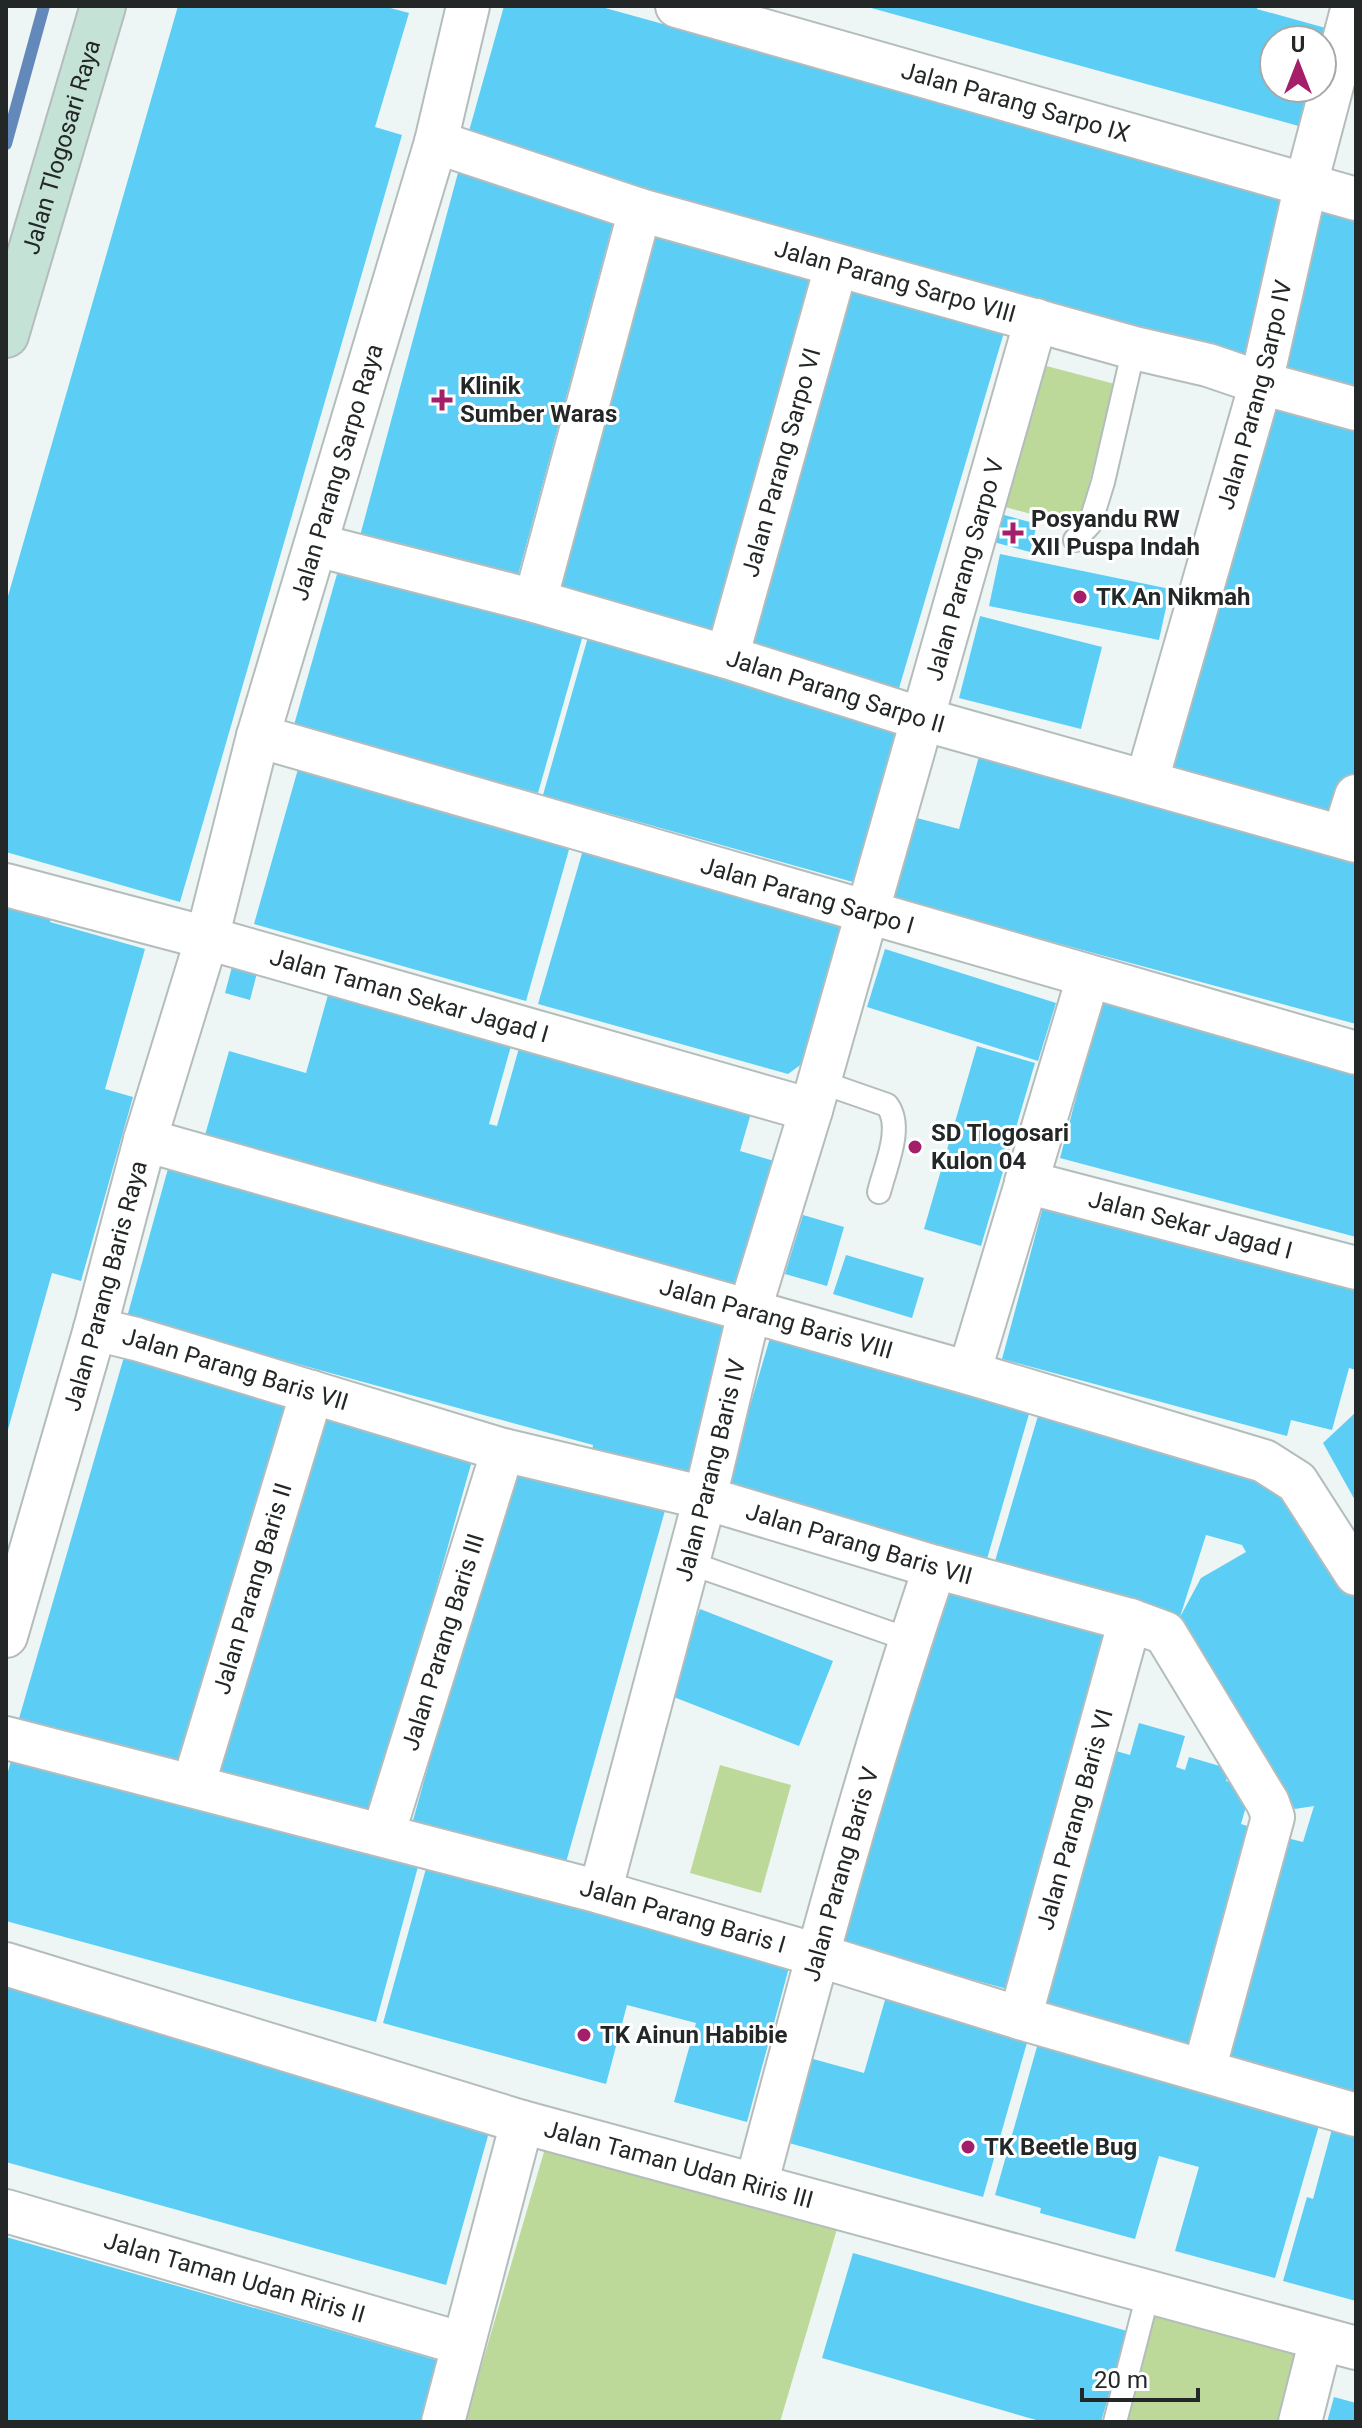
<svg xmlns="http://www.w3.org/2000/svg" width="1362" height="2428" font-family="Roboto,sans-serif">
  <rect width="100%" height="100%" fill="#eef6f5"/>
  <g fill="#bcd99a">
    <path d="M1035 363 1115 384 1078 526 997 505Z"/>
    <path d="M720 1765 791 1785 761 1893 690 1873Z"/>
    <path d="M546 2145 837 2229 780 2422H465Z"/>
    <path d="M1154 2313 1304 2356 1285 2422H1122Z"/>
  </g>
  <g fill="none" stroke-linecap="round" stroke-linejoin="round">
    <path stroke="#6388ba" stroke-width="12" d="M6 144 44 6"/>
  </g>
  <g fill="#5ccdf4" fill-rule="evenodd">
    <path d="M178 6H383L409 13 375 127 402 135 180 902 6 852V603Z"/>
    <path d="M504 6H598L1296 199 1249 366 464 149Z"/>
    <path d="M864 6H1257V9L1340 32 1313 130ZM1274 40H1322V88H1274Z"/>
    <path d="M459 169 616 212 517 579 357 547Z"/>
    <path d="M1324 208 1356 217V399L1276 377Z"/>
    <path d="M658 223 822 269 717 644 553 598Z"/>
    <path d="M851 284 1005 329 897 695 744 651Z"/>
    <path d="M1277 398 1356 420V766L1342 817 1173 771Z"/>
    <path d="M997 513 1037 524 1030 552 990 541Z"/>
    <path d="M1000 554 1170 589 1159 640 989 606Z"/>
    <path d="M339 567 583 635 538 793 294 725Z"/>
    <path d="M980 616 1102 647 1081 729 959 698Z"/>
    <path d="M588 637 904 726 860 884 543 795Z"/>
    <path d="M981 749 1356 851V1024L890 898 913 817 959 829Z"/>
    <path d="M300 762 572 839 526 1001 254 924Z"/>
    <path d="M585 843 846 917 803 1063 788 1074 538 1004Z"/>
    <path d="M6 900 52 913 50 922 145 949 105 1089 133 1097 81 1281 52 1273 7 1433Z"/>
    <path d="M885 949 1056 1003 1038 1061 867 1007Z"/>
    <path d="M233 963 258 969 250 1000 225 993Z"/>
    <path d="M1104 993 1356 1060V1237L1060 1158Z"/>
    <path d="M328 995 511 1046 489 1124 497 1126 519 1048 751 1113 740 1151 781 1163 745 1287 205 1135 229 1051 306 1073Z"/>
    <path d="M977 1046 1035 1063 981 1246 924 1229Z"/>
    <path d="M169 1165 736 1316 690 1479 592 1451 593 1445 127 1317Z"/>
    <path d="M1046 1196 1356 1280V1370L1349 1368 1332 1430 1291 1420 1287 1436 1002 1359Z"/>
    <path d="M803 1215 844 1227 827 1286 785 1274Z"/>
    <path d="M846 1255 924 1278 912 1318 833 1294Z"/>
    <path d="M772 1331 1031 1407 987 1559 727 1484Z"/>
    <path d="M126 1350 295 1399 187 1767 18 1722Z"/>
    <path d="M322 1408 475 1450 372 1816 219 1774Z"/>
    <path d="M1040 1409 1289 1481 1356 1592V2097L1223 2058 1287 1838 1303 1842 1314 1806 1295 1809 1180 1617 995 1561ZM1206 1535 1242 1545 1246 1552 1201 1578 1180 1617Z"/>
    <path d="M1356 1412V1502L1323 1443Z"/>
    <path d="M513 1464 666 1507 563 1873 410 1831Z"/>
    <path d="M945 1577 1108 1622 1007 1989 843 1944Z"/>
    <path d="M700 1609 833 1661 799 1746 666 1694Z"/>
    <path d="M1139 1723 1185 1736 1176 1767 1185 1770 1189 1757 1230 1769 1226 1781 1251 1789 1241 1824 1254 1828 1193 2045 1038 2002 1109 1749 1130 1755Z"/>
    <path d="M13 1753 419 1863 376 2022 6 1921V1779Z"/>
    <path d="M427 1865 790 1964 747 2122 674 2102 696 2023 627 2005 606 2084 383 2023Z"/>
    <path d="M6 1982 493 2118 446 2285 6 2162Z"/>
    <path d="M887 1993 1030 2032 983 2197 771 2138 795 2054 864 2073Z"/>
    <path d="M1040 2036 1322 2115 1275 2278 1175 2251 1199 2167 1159 2156 1135 2239 1040 2213 1041 2208 995 2195Z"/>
    <path d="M1335 2118 1356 2124V2301L1283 2281 1307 2197 1313 2199Z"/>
    <path d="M6 2237 440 2361 422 2422H6Z"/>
    <path d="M853 2253 1127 2331 1101 2422H1043L822 2358Z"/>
    <path d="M1334 2397 1356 2403V2422H1327Z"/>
  </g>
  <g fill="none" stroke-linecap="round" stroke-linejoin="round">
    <g stroke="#b4bcbc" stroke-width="26">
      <g id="lane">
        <path d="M1075 540 1090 524 1103 482 1134 348"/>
        <path d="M818 1081 887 1105C904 1127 885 1167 879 1192"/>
        <path d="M687 1562 910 1640"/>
        <path d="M1115 2422 1149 2290"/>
      </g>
    </g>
    <g stroke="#b4bcbc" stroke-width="46">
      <g id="street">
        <path id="s1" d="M677 6 1356 199"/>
        <path id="s2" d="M436 142 640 210 1134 348 1208 365 1261 383 1356 409"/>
        <path id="s3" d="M316 545 535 601 727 657 922 719 1356 841"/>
        <path d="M535 601 640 210"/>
        <path id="s4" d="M727 657 836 267"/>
        <path id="s5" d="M258 736C624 841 989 950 1356 1053"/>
        <path id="s6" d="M1147 780 1261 383 1306 184 1353 6"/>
        <path d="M1343 837 1356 796"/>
        <path id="s7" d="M6 885 207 938 811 1110"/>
        <path id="s8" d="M145 1140 969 1373 1264 1461 1297 1482 1356 1574"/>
        <path id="s9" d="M1026 1182 1356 1268"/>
        <path id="s10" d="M95 1329 136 1339 503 1450 705 1498 935 1567 1130 1620 1165 1633 1268 1803 1273 1817 1204 2070"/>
        <path d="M969 1373 1088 978"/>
        <path id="s11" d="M6 1636 95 1329 145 1140 207 938 258 736 436 142 468 6"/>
        <path id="s12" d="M6 1738 600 1892 817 1955 1020 2018 1356 2115"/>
        <path id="s13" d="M193 1786 312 1392"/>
        <path id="s14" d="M383 1835 503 1450"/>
        <path id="s15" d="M600 1892 705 1498 749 1312 811 1110 1036 320"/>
        <path id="s16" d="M6 1964 522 2122 1356 2348"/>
        <path id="s17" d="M1020 2018 1130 1620"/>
        <path id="s18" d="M756 2185C811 1978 866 1770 935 1567"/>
        <path id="s19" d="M6 2211 463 2344"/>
        <path d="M443 2422 522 2122"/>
        <path d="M1300 2422 1321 2339"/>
      </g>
    </g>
    <g stroke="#b4bcbc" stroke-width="48">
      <g id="secondary">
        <path id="s20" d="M6 335 103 6"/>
      </g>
    </g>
    <use href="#lane" stroke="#fff" stroke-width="22"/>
    <use href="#street" stroke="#fff" stroke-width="42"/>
    <use href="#secondary" stroke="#c4e2d5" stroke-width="44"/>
  </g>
  <g fill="#a41e69" stroke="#fff" stroke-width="3">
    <path d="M438 388h8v8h8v8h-8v8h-8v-8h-8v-8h8z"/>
    <path d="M1009 521h8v8h8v8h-8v8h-8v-8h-8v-8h8z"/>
    <circle cx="1080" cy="597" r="8"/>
    <circle cx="915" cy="1147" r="8"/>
    <circle cx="584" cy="2035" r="8"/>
    <circle cx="968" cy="2147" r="8"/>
  </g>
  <g text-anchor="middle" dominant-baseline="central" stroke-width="6" stroke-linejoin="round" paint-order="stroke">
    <g font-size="24" fill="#242727" stroke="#fff">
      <text stroke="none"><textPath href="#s1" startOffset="352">Jalan Parang Sarpo IX</textPath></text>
      <text stroke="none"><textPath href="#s20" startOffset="196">Jalan Tlogosari Raya</textPath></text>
      <text stroke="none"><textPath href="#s2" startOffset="480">Jalan Parang Sarpo VIII</textPath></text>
      <text stroke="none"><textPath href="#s6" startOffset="400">Jalan Parang Sarpo IV</textPath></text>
      <text stroke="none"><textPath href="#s4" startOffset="202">Jalan Parang Sarpo VI</textPath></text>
      <text stroke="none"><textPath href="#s11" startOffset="1210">Jalan Parang Sarpo Raya</textPath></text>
      <text stroke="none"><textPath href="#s15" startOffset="1372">Jalan Parang Sarpo V</textPath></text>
      <text stroke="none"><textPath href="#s3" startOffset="540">Jalan Parang Sarpo II</textPath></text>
      <text stroke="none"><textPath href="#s5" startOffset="572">Jalan Parang Sarpo I</textPath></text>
      <text stroke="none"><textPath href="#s7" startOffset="418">Jalan Taman Sekar Jagad I</textPath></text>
      <text stroke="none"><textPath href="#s9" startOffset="170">Jalan Sekar Jagad I</textPath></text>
      <text stroke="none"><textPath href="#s11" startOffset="364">Jalan Parang Baris Raya</textPath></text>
      <text stroke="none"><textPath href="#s8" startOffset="656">Jalan Parang Baris VIII</textPath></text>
      <text stroke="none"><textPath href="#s10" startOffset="146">Jalan Parang Baris VII</textPath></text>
      <text stroke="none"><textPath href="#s15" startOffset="436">Jalan Parang Baris IV</textPath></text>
      <text stroke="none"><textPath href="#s10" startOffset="794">Jalan Parang Baris VII</textPath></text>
      <text stroke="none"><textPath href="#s13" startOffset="206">Jalan Parang Baris II</textPath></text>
      <text stroke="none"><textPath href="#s14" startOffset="202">Jalan Parang Baris III</textPath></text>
      <text stroke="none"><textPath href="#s17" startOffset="206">Jalan Parang Baris VI</textPath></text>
      <text stroke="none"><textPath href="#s18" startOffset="322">Jalan Parang Baris V</textPath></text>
      <text stroke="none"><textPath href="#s12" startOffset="700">Jalan Parang Baris I</textPath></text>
      <text stroke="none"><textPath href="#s16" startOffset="702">Jalan Taman Udan Riris III</textPath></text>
      <text stroke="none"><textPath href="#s19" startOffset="238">Jalan Taman Udan Riris II</textPath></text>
    </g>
    <g font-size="24" font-weight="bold" fill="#242727" stroke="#fff" text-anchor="start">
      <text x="460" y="386">Klinik<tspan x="460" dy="28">Sumber Waras</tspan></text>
      <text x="1031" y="519">Posyandu RW<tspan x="1031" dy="28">XII Puspa Indah</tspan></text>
      <text x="1096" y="597">TK An Nikmah</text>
      <text x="931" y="1133">SD Tlogosari<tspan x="931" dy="28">Kulon 04</tspan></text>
      <text x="600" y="2035">TK Ainun Habibie</text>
      <text x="984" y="2147">TK Beetle Bug</text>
    </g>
  </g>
  <rect width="1362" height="2428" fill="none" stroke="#242727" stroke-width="16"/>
  <g transform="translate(1298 64)"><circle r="38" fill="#ffffff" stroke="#a7a9a9" stroke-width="2"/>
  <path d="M0-6L14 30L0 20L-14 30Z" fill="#a41e69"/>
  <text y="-12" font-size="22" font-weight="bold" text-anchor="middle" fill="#242727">U</text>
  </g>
  <path d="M1082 2388v12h116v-12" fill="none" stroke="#242727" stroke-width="4"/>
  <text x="1094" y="2388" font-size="24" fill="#242727" stroke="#ffffff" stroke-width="6" paint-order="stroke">20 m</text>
</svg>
